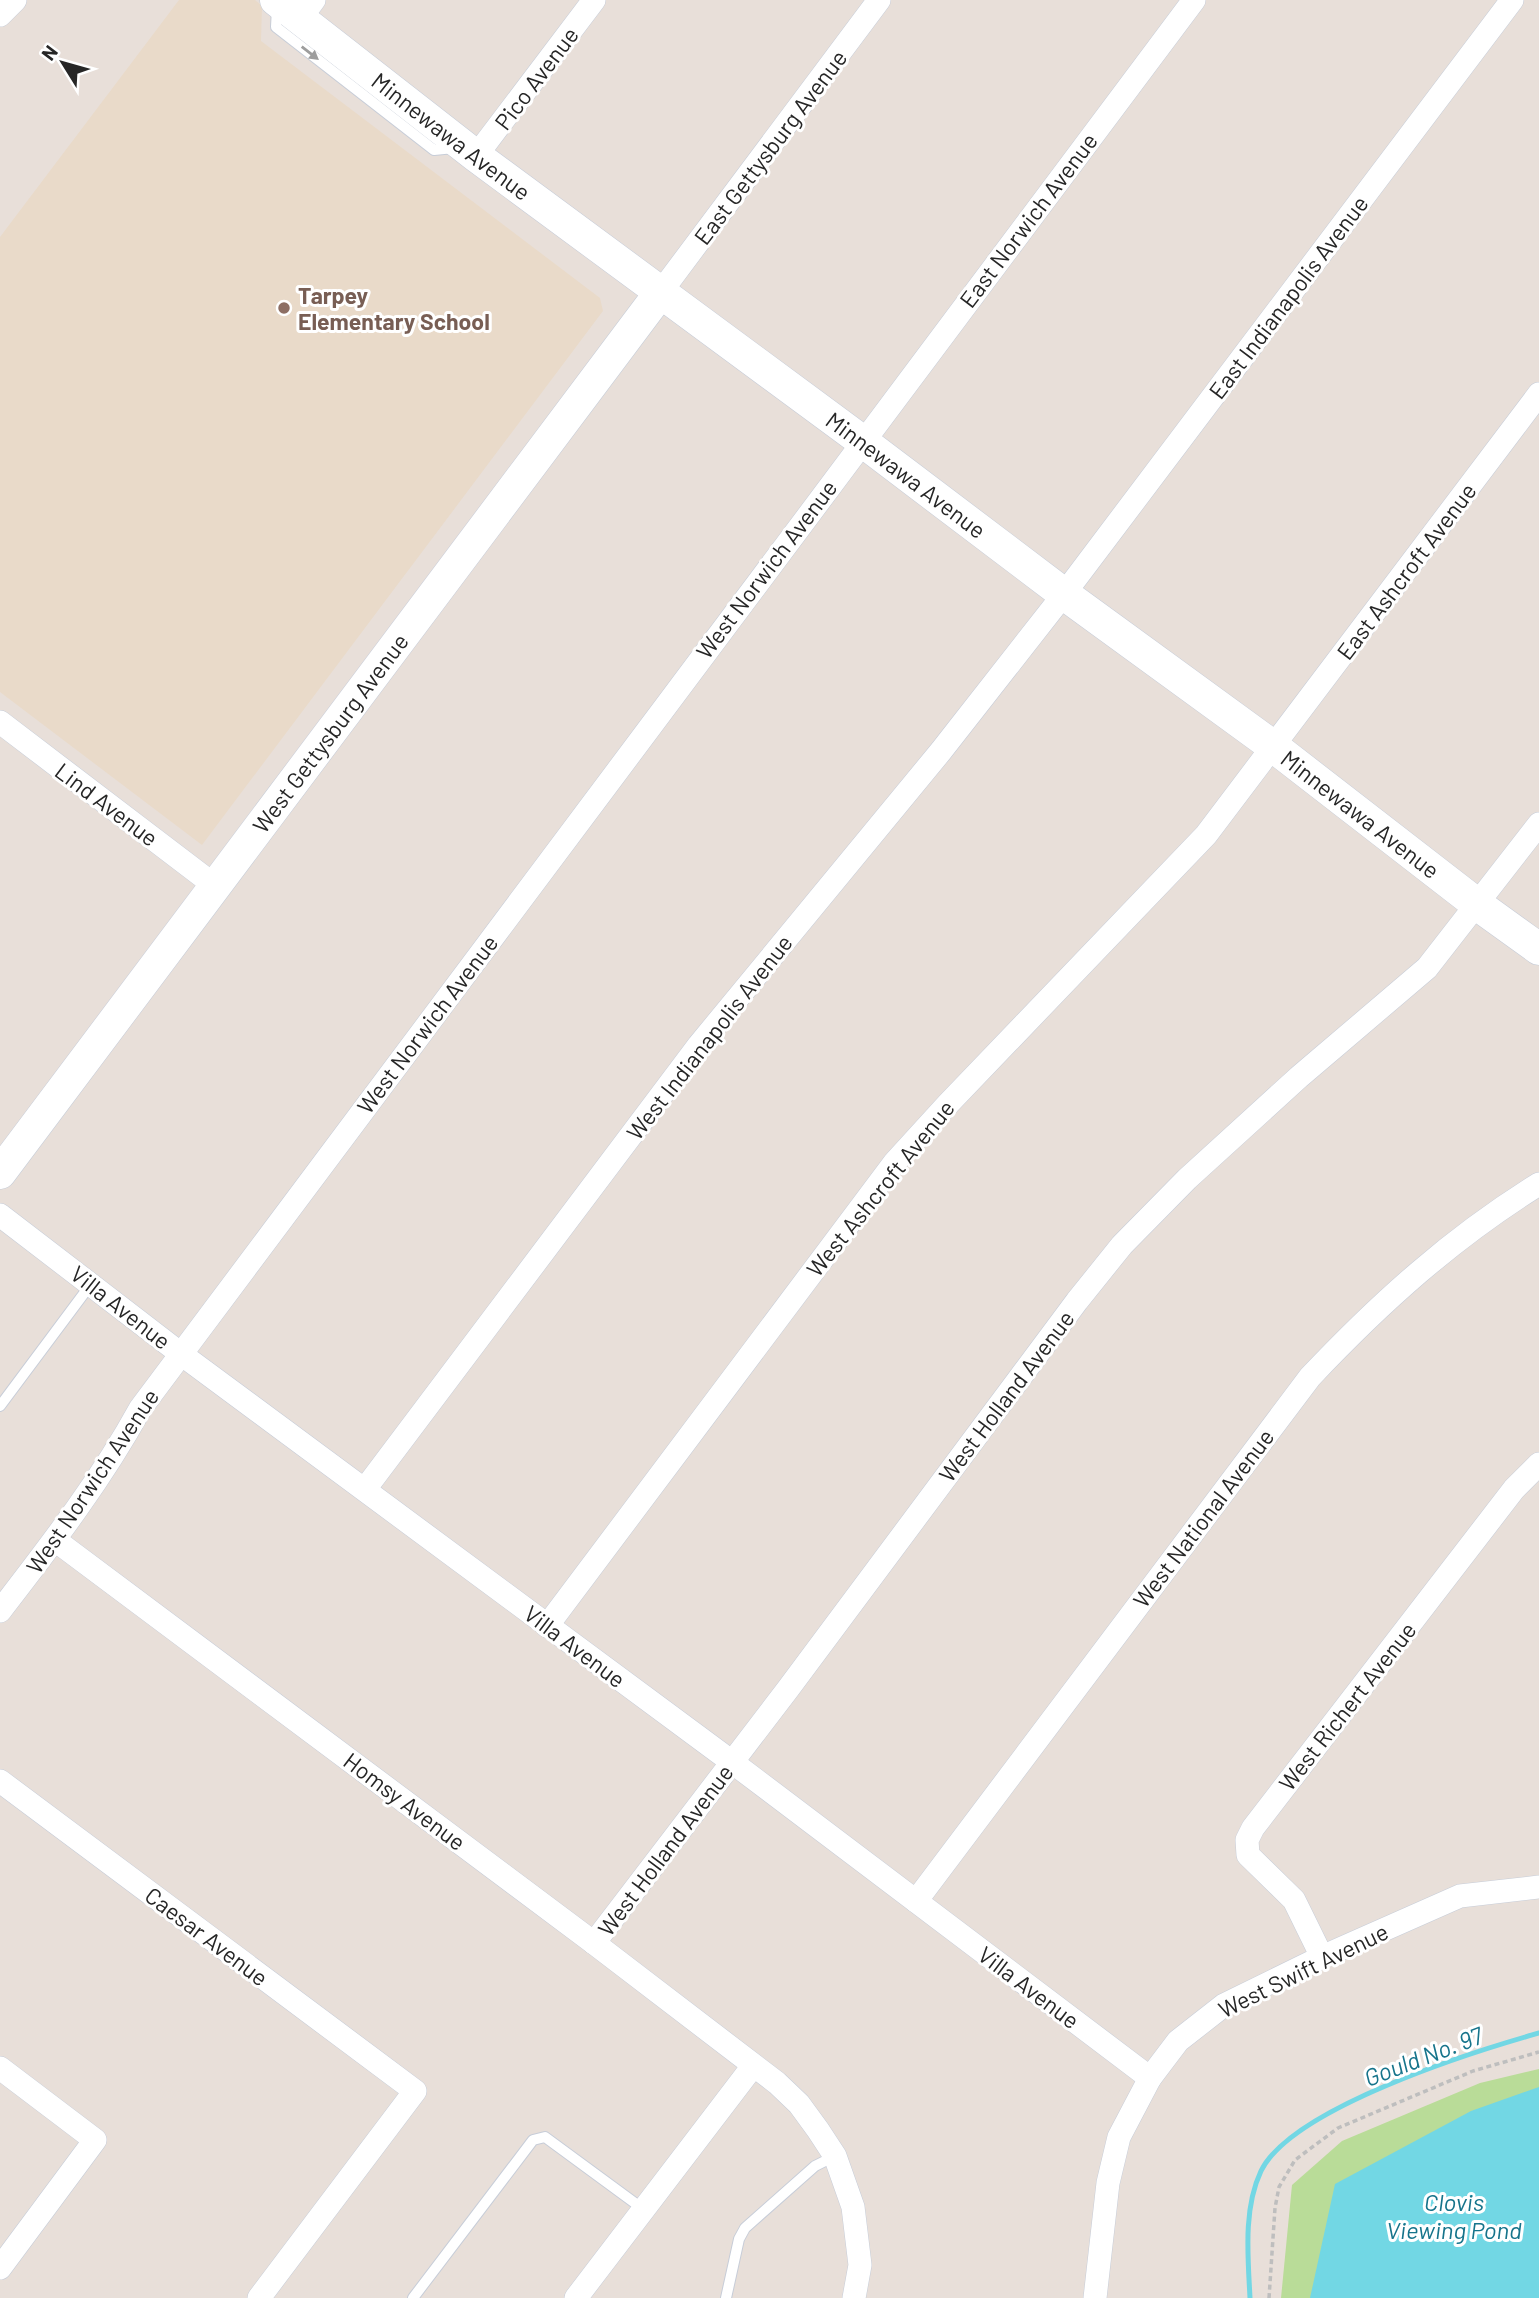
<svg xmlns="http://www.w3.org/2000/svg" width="1539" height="2298" font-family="Barlow,sans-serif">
  <rect width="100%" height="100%" fill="#e8dfd9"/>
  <path fill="#e9dac9" d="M179 0H255L262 6 261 41 600 298 603 311 202 845 0 692V237Z"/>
  <path fill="#b9dc98" d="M1539 2069V2298H1281L1292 2185 1342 2141 1480 2083Z"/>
  <path fill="#72d7e4" d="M1539 2087V2298H1310L1335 2184 1471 2111Z"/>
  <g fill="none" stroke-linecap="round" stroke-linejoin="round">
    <path stroke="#72d7e4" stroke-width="5" d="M1250 2298C1248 2257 1243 2209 1261 2171 1292 2108 1472 2052 1539 2033"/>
    <g stroke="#c7cdd8" stroke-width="12">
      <g id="lane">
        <path d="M277 8 276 27 434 150 454 148"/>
        <path d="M0 1406 91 1284"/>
        <path d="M413 2298 533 2140 545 2137 643 2209"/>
        <path d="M726 2298 739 2239 745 2228 815 2166 835 2156"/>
      </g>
    </g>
    <g stroke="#c7cdd8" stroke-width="24">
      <g id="street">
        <path d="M0 15 15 0"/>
        <path d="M300 19 314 0"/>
        <path d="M476 156 594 0"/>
        <path d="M660 293 879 0"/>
        <path d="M0 722 214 885"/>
        <path d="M0 1215 181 1354 732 1762 1150 2078"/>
        <path d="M365 1489 699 1045 941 751 1064 594 1512 0"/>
        <path d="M55 1540 594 1943 777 2083 799 2104 818 2130 835 2156 853 2207 860 2265 854 2298"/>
        <path d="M0 1611C50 1546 100 1482 140 1409L1194 0"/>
        <path d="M547 1626 895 1162 947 1105 1206 835 1539 394"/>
        <path d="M0 1781 415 2091 259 2298"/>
        <path d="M916 1901 1310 1377C1381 1302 1452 1238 1539 1184"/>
        <path d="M594 1943 788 1689 1077 1301 1122 1245 1187 1179 1299 1077 1427 968 1539 824"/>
        <path d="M1322 1957 1294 1900 1248 1855 1247 1840 1253 1828 1514 1489 1539 1464"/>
        <path d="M0 2068 95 2140 0 2268"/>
        <path d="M576 2298 753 2066"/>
        <path d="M1095 2298 1108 2183 1119 2137 1150 2078 1178 2041 1224 2005 1322 1957 1460 1896 1539 1887"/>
      </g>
    </g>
    <g stroke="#c7cdd8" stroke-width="33">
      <g id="secondary">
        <path id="s1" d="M276 0 476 156 862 441 1064 594 1274 747 1478 905 1539 949"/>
        <path id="s2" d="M0 1173 660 293"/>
      </g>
    </g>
    <path stroke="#bebebe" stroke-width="3.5" stroke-dasharray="5 3.5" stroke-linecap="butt" d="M1269 2298 1275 2208 1279 2187 1295 2160 1338 2128 1473 2071 1539 2052"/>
    <use href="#lane" stroke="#fff" stroke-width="10"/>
    <use href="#street" stroke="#fff" stroke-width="23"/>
    <use href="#secondary" stroke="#fff" stroke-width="32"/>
  </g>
  <defs><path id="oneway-solid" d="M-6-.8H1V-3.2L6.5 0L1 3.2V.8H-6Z" transform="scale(1.75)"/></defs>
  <use fill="#9d9d9d" href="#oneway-solid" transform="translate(310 53) rotate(38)"/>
  <circle fill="#8d6e63" stroke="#fff" stroke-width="2.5" cx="284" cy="308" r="7"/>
  <g text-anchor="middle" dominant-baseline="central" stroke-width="6" stroke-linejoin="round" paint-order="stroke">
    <g font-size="23" fill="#262626" stroke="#fff">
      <text transform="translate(536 78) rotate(-53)">Pico Avenue</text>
      <text stroke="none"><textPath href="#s1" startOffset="222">Minnewawa Avenue</textPath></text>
      <text transform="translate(770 147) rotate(-53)">East Gettysburg Avenue</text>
      <text transform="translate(1028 220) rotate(-53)">East Norwich Avenue</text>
      <text transform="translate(1288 297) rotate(-53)">East Indianapolis Avenue</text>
      <text stroke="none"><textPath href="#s1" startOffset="789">Minnewawa Avenue</textPath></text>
      <text transform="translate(766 569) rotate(-53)">West Norwich Avenue</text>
      <text transform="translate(1406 571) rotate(-53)">East Ashcroft Avenue</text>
      <text stroke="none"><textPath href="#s2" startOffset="550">West Gettysburg Avenue</textPath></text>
      <text transform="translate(107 804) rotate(37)">Lind Avenue</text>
      <text stroke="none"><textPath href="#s1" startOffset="1356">Minnewawa Avenue</textPath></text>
      <text transform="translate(427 1024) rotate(-53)">West Norwich Avenue</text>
      <text transform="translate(709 1037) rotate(-52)">West Indianapolis Avenue</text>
      <text transform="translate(880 1188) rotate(-51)">West Ashcroft Avenue</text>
      <text transform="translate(121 1307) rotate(38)">Villa Avenue</text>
      <text transform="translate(1006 1396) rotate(-53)">West Holland Avenue</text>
      <text transform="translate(92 1481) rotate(-56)">West Norwich Avenue</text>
      <text transform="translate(1203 1518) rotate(-53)">West National Avenue</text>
      <text transform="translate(575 1646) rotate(37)">Villa Avenue</text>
      <text transform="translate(1347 1706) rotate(-52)">West Richert Avenue</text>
      <text transform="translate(405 1801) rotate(37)">Homsy Avenue</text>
      <text transform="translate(665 1850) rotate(-53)">West Holland Avenue</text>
      <text transform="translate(207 1936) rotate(37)">Caesar Avenue</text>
      <text transform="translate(1303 1970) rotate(-26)">West Swift Avenue</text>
      <text transform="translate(1029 1987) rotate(37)">Villa Avenue</text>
    </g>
    <g font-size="23" font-weight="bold" fill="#785e54" stroke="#fff" text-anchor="start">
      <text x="298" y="295">Tarpey<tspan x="298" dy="26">Elementary School</tspan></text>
    </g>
    <g font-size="24" font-style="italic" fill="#16748b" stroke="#fff">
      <text transform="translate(1423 2056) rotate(-21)">Gould No. 97</text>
      <text x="1454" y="2201">Clovis<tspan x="1454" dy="28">Viewing Pond</tspan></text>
    </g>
  </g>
  <g transform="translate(63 63) rotate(307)" stroke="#ffffff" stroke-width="5" paint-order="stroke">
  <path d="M0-5L12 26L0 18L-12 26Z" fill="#262626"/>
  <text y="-10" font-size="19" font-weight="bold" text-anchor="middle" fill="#262626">N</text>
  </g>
</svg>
